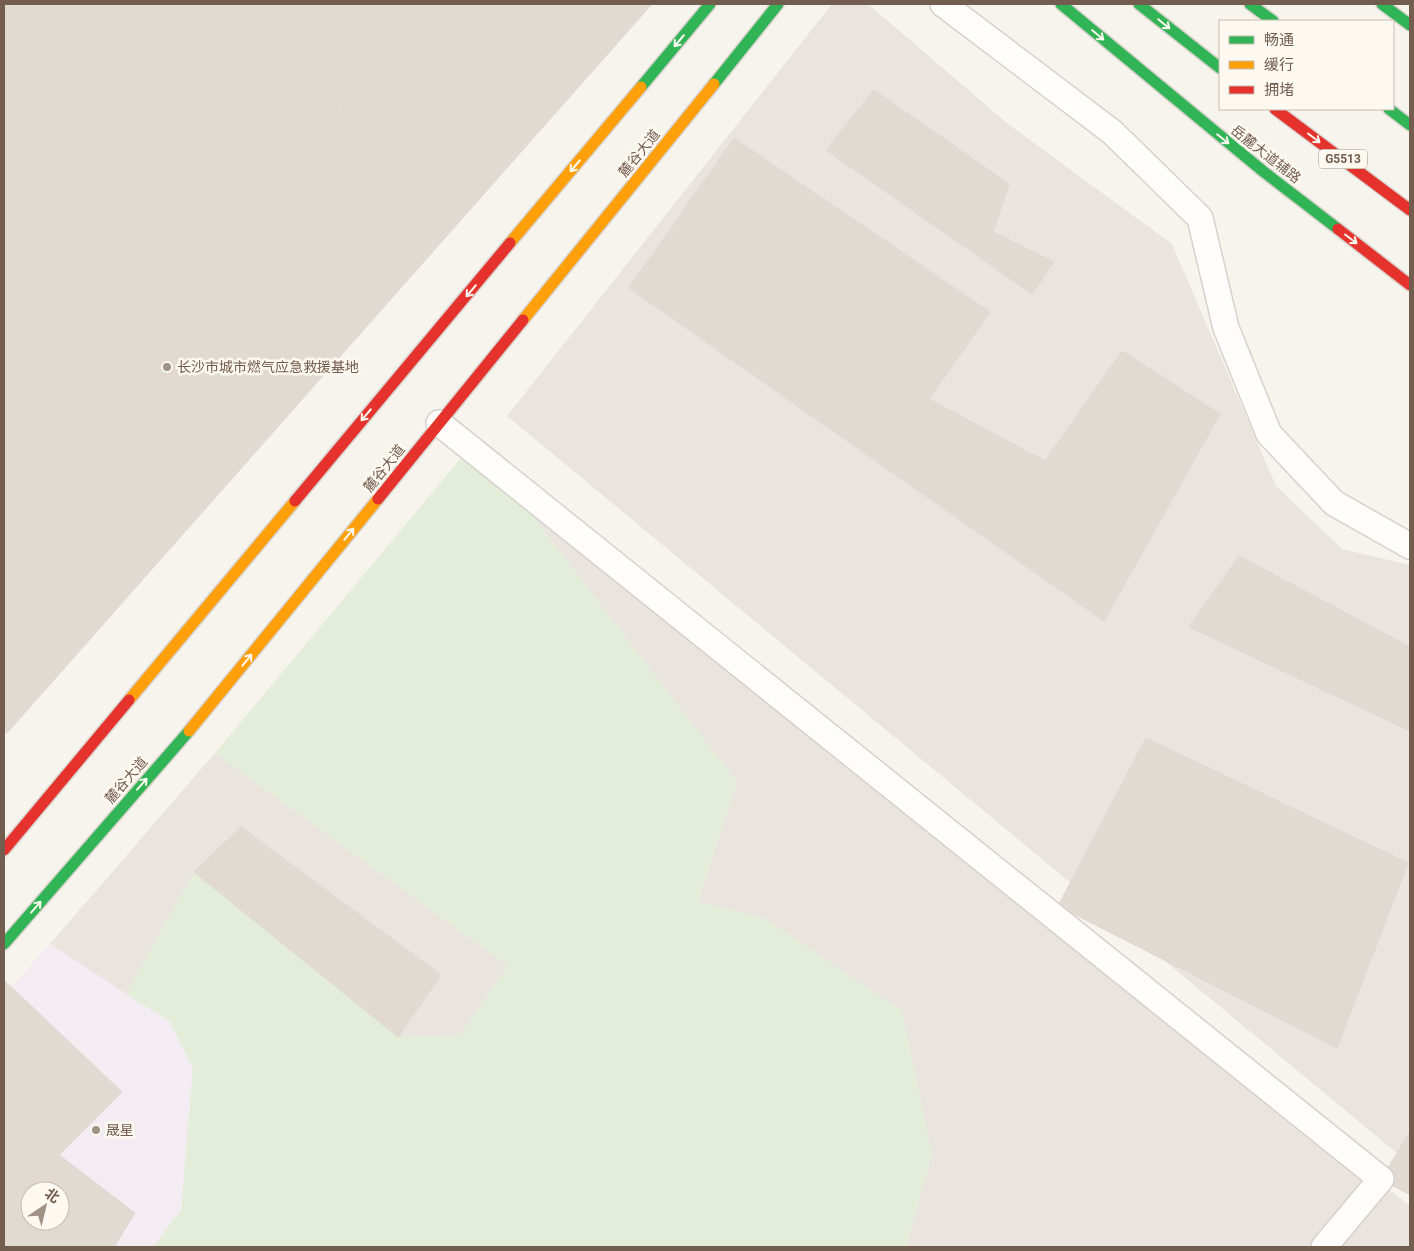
<svg xmlns="http://www.w3.org/2000/svg" width="1414" height="1251" font-family="Roboto,'Noto Sans SC',sans-serif">
  <rect width="100%" height="100%" fill="#f7f4ee"/>
  <g fill="#e9e4de">
    <path d="M832 4H868L1008 124 1172 244 1276 486 1342 549 1410 565V1164L507 416Z"/>
    <path d="M524 505 1410 1206V1247H906L932 1154 766 919 698 902 737 782Z"/>
    <path d="M215 753 508 966 460 1035 398 1037 194 872 126 994 50 944Z"/>
  </g>
  <path fill="#f4ecf3" fill-rule="evenodd" d="M50 944 170 1022 193 1068 181 1210 153 1247H4V995ZM30 1191H60V1221H30Z"/>
  <path fill="#e4edda" d="M461 458 524 505 737 782 698 901 766 919 902 1011 932 1154 906 1247H153L181 1210 193 1068 170 1022 126 994 194 872 398 1037 460 1035 508 966 215 753Z"/>
  <g fill="#e0dad3" stroke="#dfd8d1" fill-rule="evenodd">
    <path d="M4 4H652L7 733 4 731Z"/>
    <path d="M347 73 470 177 439 238 326 147Z"/>
    <path d="M874 90 1009 184 993 232 1054 262 1032 294 826 150Z"/>
    <path d="M734 138 990 312 929 399 1045 461 1122 351 1220 414 1104 621 629 288Z"/>
    <path d="M1239 556 1410 647V731L1189 627Z"/>
    <path d="M1146 738 1408 863 1337 1048 1058 906Z"/>
    <path d="M241 827 441 975 398 1037 194 872Z"/>
    <path d="M4 980 122 1092 59 1155 135 1213 114 1247H4ZM30 1191H60V1221H30Z"/>
    <path d="M1410 1132V1195L1381 1179Z"/>
  </g>
  <g fill="none" stroke-linecap="round" stroke-linejoin="round">
    <g stroke="#d6d1cc" stroke-width="28">
      <g id="street">
        <path d="M943 4 1112 132 1200 218 1226 328 1269 434 1334 503 1410 546"/>
        <path d="M439 423 1381 1179 1324 1247"/>
      </g>
    </g>
    <g stroke="#d7d1cb" stroke-width="14">
      <g id="fast">
        <path d="M1061 4 1264 172 1338 229"/>
        <path d="M1139 4 1220 68"/>
        <path d="M1250 4 1273 21"/>
        <path d="M1382 4 1410 25"/>
        <path d="M714 84 778 4"/>
        <path d="M641 87 710 4"/>
        <path d="M1389 109 1410 125"/>
        <path d="M4 944 189 731"/>
      </g>
    </g>
    <g stroke="#d7d1cb" stroke-width="14">
      <g id="slow">
        <path d="M510 243 641 87"/>
        <path d="M523 320 714 84"/>
        <path d="M129 700 295 501"/>
        <path d="M189 731 378 499"/>
      </g>
    </g>
    <g stroke="#d7d1cb" stroke-width="14">
      <g id="jam">
        <path d="M1275 109 1410 210"/>
        <path d="M1338 229 1410 285"/>
        <path d="M378 499 523 320"/>
        <path d="M295 501 510 243"/>
        <path d="M4 850 129 700"/>
      </g>
    </g>
    <use href="#street" stroke="#fefdfc" stroke-width="25"/>
    <use href="#fast" stroke="#30b455" stroke-width="11"/>
    <use href="#slow" stroke="#ff9f0a" stroke-width="11"/>
    <use href="#jam" stroke="#e5322d" stroke-width="11"/>
  </g>
  <defs><path id="oneway-shaft" d="M-6 0H5M1.5-3L5.5 0L1.5 3" fill="none" stroke-width="1.6" stroke-linecap="round" stroke-linejoin="round" transform="scale(1.25)"/></defs>
  <g stroke="#fdf9f0">
    <use href="#oneway-shaft" transform="translate(1164 24) rotate(39)"/>
    <use href="#oneway-shaft" transform="translate(1098 35) rotate(40)"/>
    <use href="#oneway-shaft" transform="translate(679 41) rotate(130)"/>
    <use href="#oneway-shaft" transform="translate(1314 138) rotate(37)"/>
    <use href="#oneway-shaft" transform="translate(1223 139) rotate(39)"/>
    <use href="#oneway-shaft" transform="translate(575 166) rotate(130)"/>
    <use href="#oneway-shaft" transform="translate(1351 239) rotate(37)"/>
    <use href="#oneway-shaft" transform="translate(471 291) rotate(130)"/>
    <use href="#oneway-shaft" transform="translate(366 415) rotate(130)"/>
    <use href="#oneway-shaft" transform="translate(349 534) rotate(-51)"/>
    <use href="#oneway-shaft" transform="translate(247 660) rotate(-51)"/>
    <use href="#oneway-shaft" transform="translate(142 784) rotate(-49)"/>
    <use href="#oneway-shaft" transform="translate(36 907) rotate(-49)"/>
  </g>
  <g fill="#a19287" stroke="#fdf9f0" stroke-width="2">
    <circle cx="167" cy="367" r="5"/>
    <circle cx="96" cy="1130" r="5"/>
  </g>
  <g text-anchor="middle" dominant-baseline="central" stroke-width="5" stroke-linejoin="round" paint-order="stroke">
    <rect fill="#fdf9f0" stroke="#9c8c7f" stroke-width="1" x="1319" y="149.5" width="48" height="19" rx="4"/>
    <g font-size="12" font-weight="bold" fill="#735d4f">
      <text x="1343" y="159">G5513</text>
    </g>
    <g font-size="14" fill="#735d4f" stroke="#fdf9f0">
      <text transform="translate(639 153) rotate(-51)">麓谷大道</text>
      <text transform="translate(1266 154) rotate(38)">岳麓大道辅路</text>
      <text transform="translate(384 468) rotate(-51)">麓谷大道</text>
      <text transform="translate(126 780) rotate(-49)">麓谷大道</text>
    </g>
    <g font-size="14" fill="#735d4f" stroke="#fdf9f0" text-anchor="start">
      <text x="177" y="367">长沙市城市燃气应急救援基地</text>
      <text x="106" y="1130">晟星</text>
    </g>
  </g>
  <rect width="1414" height="1251" fill="none" stroke="#735d4f" stroke-width="10"/>
  <rect x="1219" y="20" width="175" height="90" fill="#fdf9f0" stroke="#c6bbb0"/>
  <rect x="1229" y="36" width="25" height="8" fill="#30b455" stroke="#c6bbb0"/>
  <text x="1264" y="45" font-size="15" fill="#735d4f">畅通</text>
  <rect x="1229" y="61" width="25" height="8" fill="#ff9f0a" stroke="#c6bbb0"/>
  <text x="1264" y="70" font-size="15" fill="#735d4f">缓行</text>
  <rect x="1229" y="86" width="25" height="8" fill="#e5322d" stroke="#c6bbb0"/>
  <text x="1264" y="95" font-size="15" fill="#735d4f">拥堵</text>
  <g transform="translate(45 1206) rotate(35)"><circle r="24" fill="#fdf9f0" stroke="#c6bbb0"/>
  <path d="M0-4L9 19L0 12L-9 19Z" fill="#a19287"/>
  <text y="-8" font-size="14" font-weight="bold" text-anchor="middle" fill="#735d4f">北</text>
  </g>
</svg>
